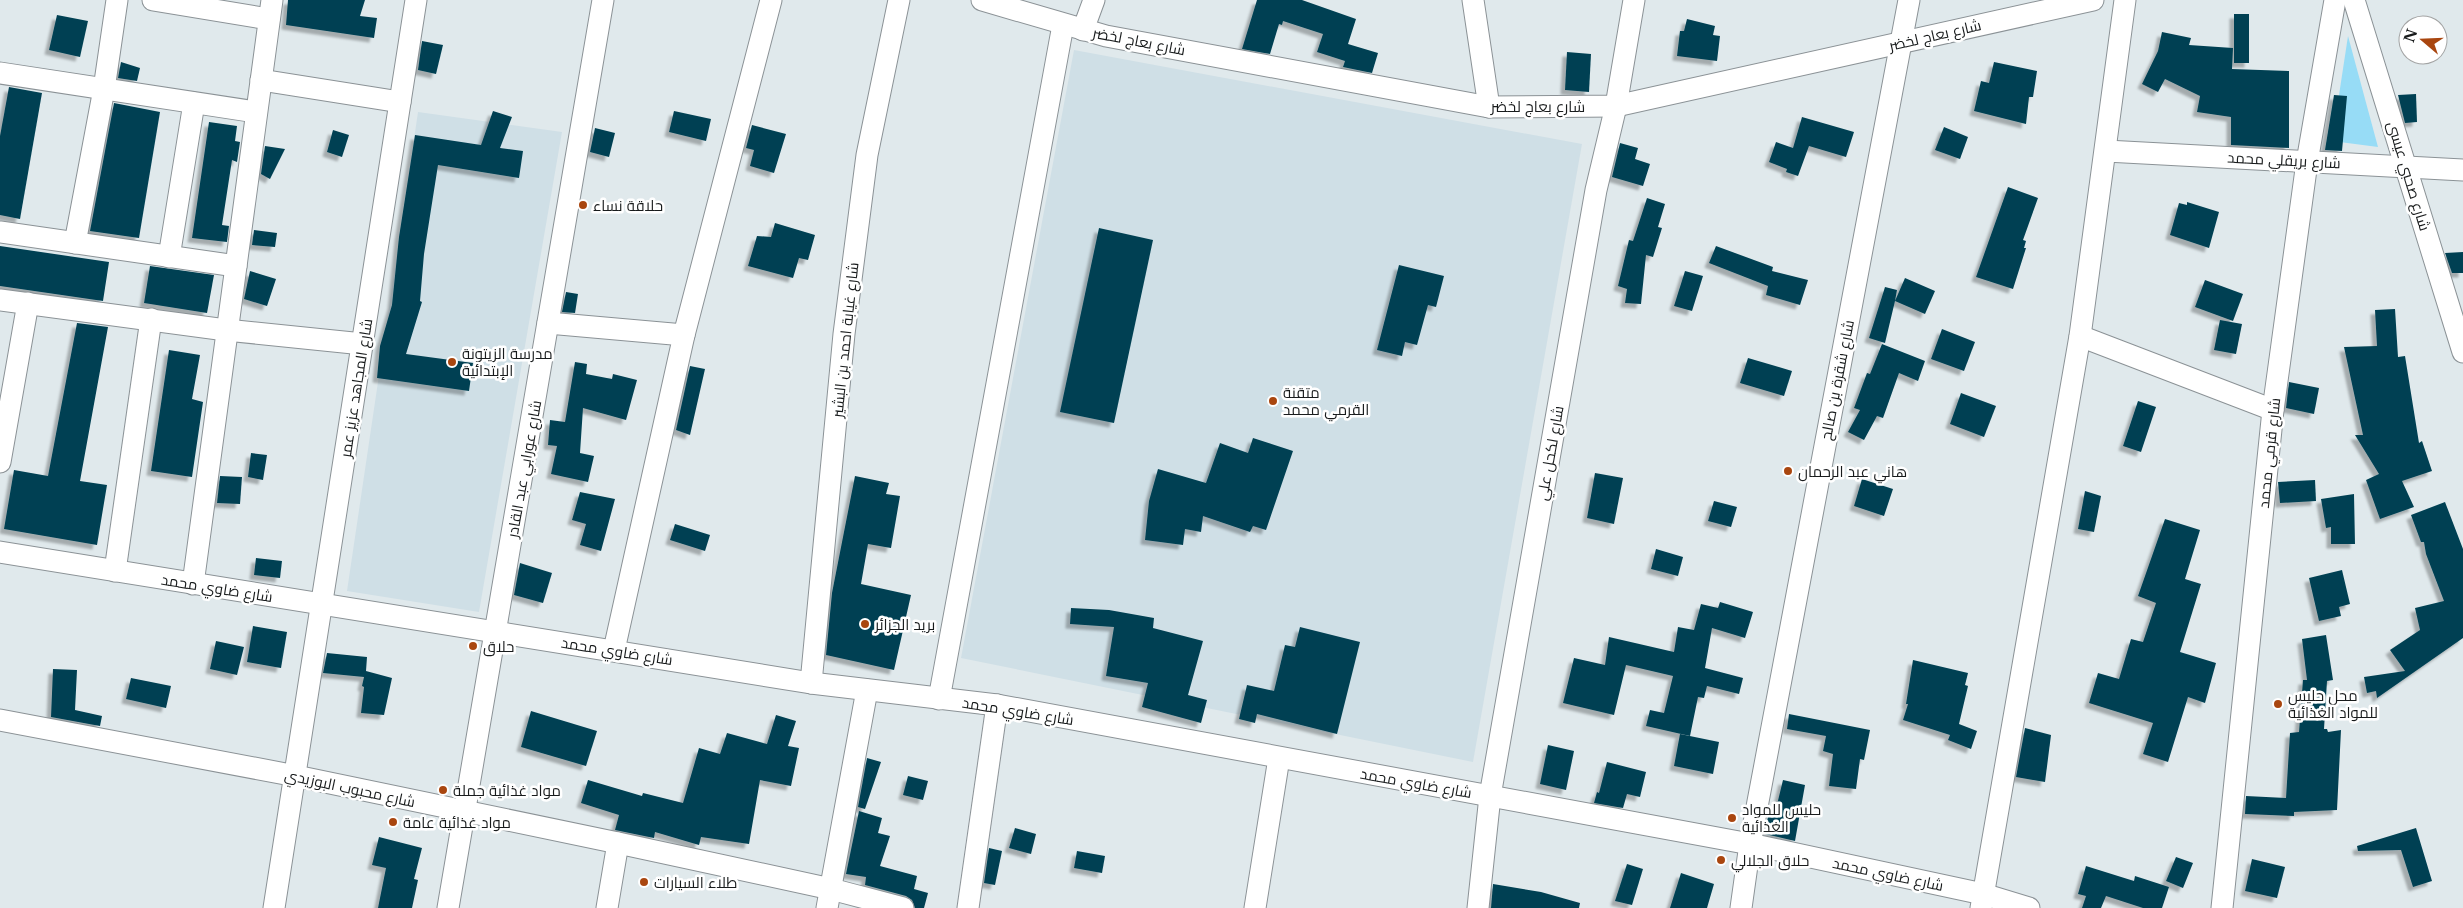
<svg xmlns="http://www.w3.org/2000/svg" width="2463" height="908" font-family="'Libre Baskerville',Cairo,serif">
  <defs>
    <filter id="shadow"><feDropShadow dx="-4.5" dy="4.5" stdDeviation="1" flood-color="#0004"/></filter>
  </defs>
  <rect width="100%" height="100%" fill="#e0e9ec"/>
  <g fill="#cfdfe6">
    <path d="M1074 50 1582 144 1473 762 961 658Z"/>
    <path d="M418 112 562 132 479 612 347 591Z"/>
  </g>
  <path fill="#97dcf6" d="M2348 36 2378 147 2332 141Z"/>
  <g fill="#024153" filter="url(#shadow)">
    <path d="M288 0H365L360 16 377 18 374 38 286 25Z"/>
    <path d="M1257 0H1302L1356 19 1348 44 1378 53 1372 73 1343 67 1345 61 1317 52 1323 34 1283 21 1282 25 1279 24 1270 54 1242 49Z"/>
    <rect x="2234" y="14" width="15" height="49"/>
    <path d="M57 15 88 21 80 57 49 50Z"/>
    <path d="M1687 19 1715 26 1713 35 1720 36 1717 61 1677 56 1680 31H1684Z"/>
    <path d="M2162 32 2191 38 2189 45 2233 48 2232 69 2289 71V148L2231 145V117L2197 112 2200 96 2165 79 2158 92 2142 84 2158 51Z"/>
    <path d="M422 41 443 45 436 74 418 70Z"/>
    <path d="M1567 52 1591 54 1589 92 1565 90Z"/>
    <path d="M121 62 140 68 137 81 118 78Z"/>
    <path d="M1994 62 2037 71 2033 97H2029L2026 124 1974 111 1981 81 1989 83Z"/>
    <path d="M9 87 42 93 20 219 0 215V136Z"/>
    <path d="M2416 94 2417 122 2405 123 2398 95Z"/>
    <path d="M2334 95 2347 96 2342 151 2325 150Z"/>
    <path d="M114 103 160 112 139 238 90 231Z"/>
    <path d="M493 111 512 117 500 148 523 151 519 178 438 165 424 254 420 301 422 302 406 354 473 363 469 391 377 378 380 346 392 305 399 237 415 135 481 145Z"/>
    <path d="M674 111 711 119 706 141 669 132Z"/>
    <path d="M1802 117 1854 132 1846 157 1809 146 1798 176 1786 172 1787 169 1769 162 1776 142 1793 148Z"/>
    <path d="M209 122 237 126 235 141 240 142 237 162 232 160 222 225 229 226 227 242 192 238Z"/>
    <path d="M752 125 786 134 774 173 750 166 754 150 746 148Z"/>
    <path d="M1944 127 1968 137 1960 159 1935 150Z"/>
    <path d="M595 128 615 133 609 157 590 152Z"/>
    <path d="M333 130 349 135 342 157 327 152Z"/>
    <path d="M1620 143 1638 148 1635 159 1650 164 1643 186 1612 177Z"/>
    <path d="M265 146 285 149 270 179 261 174Z"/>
    <path d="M2008 187 2038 198 2023 240 2026 241 2024 248H2026L2013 289 1976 277Z"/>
    <path d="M1647 198 1665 204 1658 227 1662 228 1653 257 1646 255 1641 304 1625 303 1627 289 1618 286 1629 240 1633 241Z"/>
    <path d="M2187 202 2219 212 2209 248 2170 235 2179 203 2187 205Z"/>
    <path d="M775 223 815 235 808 260 799 258 793 278 748 266 757 236 771 237Z"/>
    <path d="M1099 228 1153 240 1114 423 1060 412Z"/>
    <path d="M254 230 277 233 275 247 252 245Z"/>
    <path d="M0 246 109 262 103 301 0 286Z"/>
    <path d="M1716 246 1773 267 1772 271 1808 280 1800 305 1766 295 1768 286 1709 263Z"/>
    <path d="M2463 252V273H2452L2445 253Z"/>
    <path d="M1399 265 1444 276 1436 307 1428 305 1417 345 1405 342 1402 356 1377 350Z"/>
    <path d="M150 266 214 275 207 313 144 303Z"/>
    <path d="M250 271 276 279 267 306 244 299Z"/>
    <path d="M1685 271 1703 276 1692 311 1674 306Z"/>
    <path d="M1905 278 1935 291 1925 314 1895 301 1885 343 1869 338 1885 287 1897 290 1895 301Z"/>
    <path d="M2205 280 2243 294 2233 321 2195 307Z"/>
    <path d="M566 292 578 294 575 313 562 312Z"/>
    <path d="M2395 309 2398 357 2405 356 2419 443 2422 441 2432 471 2402 481 2414 507 2380 519 2366 480 2379 474 2355 435H2363L2344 347 2377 346 2375 310Z"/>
    <path d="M2220 320 2242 324 2236 354 2214 350Z"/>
    <path d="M77 323 108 327 80 481 107 485 97 545 4 529 14 470 48 476Z"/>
    <path d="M1942 329 1975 342 1964 371 1931 359Z"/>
    <path d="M1882 344 1925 361 1918 381 1899 373 1883 418 1877 416 1864 440 1848 432 1860 410 1854 408 1867 373 1870 374Z"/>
    <path d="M169 350 200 355 192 399 203 402 192 477 151 471Z"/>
    <path d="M1748 358 1792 371 1784 396 1740 383Z"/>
    <path d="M575 362 587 364 586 374 612 379 613 374 637 380 626 420 583 408 580 453 594 456 588 482 551 474 557 446 548 445 550 420 565 422Z"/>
    <path d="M690 366 705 369 690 435 676 430Z"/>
    <path d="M2289 382 2319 388 2314 414 2286 408Z"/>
    <path d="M1961 393 1996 406 1984 437 1950 424Z"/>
    <path d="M2138 401 2156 407 2141 452 2123 446Z"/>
    <path d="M1253 438 1293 451 1266 530 1253 526 1250 532 1203 516 1201 532 1185 529 1183 545 1145 540 1149 501 1158 469 1206 483 1220 443 1248 453Z"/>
    <path d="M251 453 267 455 263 480 248 477Z"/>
    <path d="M1595 473 1623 478 1614 524 1587 518Z"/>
    <path d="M220 476 242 477 240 504 217 503Z"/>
    <path d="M855 476 889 483 886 494 900 496 891 548 868 544 861 584 911 595 894 670 826 655 832 593Z"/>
    <path d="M1862 479 1893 489 1884 516 1854 506Z"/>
    <path d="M2315 480 2316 501 2280 503 2278 482Z"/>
    <path d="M2085 491 2101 496 2094 532 2078 529Z"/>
    <path d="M580 492 615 499 601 551 580 545 586 524 572 520Z"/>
    <path d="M2354 494 2355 544H2331V527L2326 528 2321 499Z"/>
    <path d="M1714 501 1737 507 1731 527 1708 521Z"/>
    <path d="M2445 502 2463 549V638L2377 698 2376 691 2367 693 2364 677 2405 671 2390 650 2420 630 2415 608 2444 601 2426 554 2424 542H2421L2411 515Z"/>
    <path d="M2165 519 2200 530 2185 579 2201 584 2180 652 2216 663 2205 703 2188 697 2168 762 2143 754 2153 723 2089 703 2098 673 2119 679 2131 639 2143 642 2156 603 2138 596Z"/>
    <path d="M675 524 710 535 705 551 670 540Z"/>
    <path d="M1656 549 1683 557 1678 576 1651 569Z"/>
    <path d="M256 558 282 561 280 578 254 575Z"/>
    <path d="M520 563 552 573 543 603 514 595Z"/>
    <path d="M2342 570 2350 604 2339 607 2341 616 2319 621 2309 578Z"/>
    <path d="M1720 602 1753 612 1745 638 1712 628 1705 668 1743 678 1739 694 1707 686 1704 698 1698 697 1690 736 1646 726 1650 710 1664 713 1673 676 1626 665 1614 715 1563 703 1574 658 1605 665 1609 637 1674 652 1678 627 1694 630 1701 604 1718 608Z"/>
    <path d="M1071 608 1109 610 1154 618 1153 628 1203 641 1188 695 1207 700 1201 723 1142 707 1148 683 1106 676 1114 627 1070 624Z"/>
    <path d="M253 626 287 632 281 668 247 662Z"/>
    <path d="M1300 627 1360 642 1337 734 1257 714 1255 723 1239 719 1247 685 1274 691 1285 645 1295 647Z"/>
    <path d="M2326 635 2333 680 2327 681 2324 729H2327L2328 732 2341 730 2337 810 2294 812V816L2245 814 2246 796 2286 798 2290 733 2299 732 2303 680H2307L2302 639Z"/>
    <path d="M216 641 244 647 237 675 210 669Z"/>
    <path d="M327 653 367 657 366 671 392 678 384 715 361 713 364 687 362 686 364 677 323 673Z"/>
    <path d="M1913 660 1968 673 1965 685 1968 686 1959 724 1977 731 1971 749 1948 740 1950 735 1903 720 1908 704H1906Z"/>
    <path d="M53 669 77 670 75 710 102 716 100 726 51 717Z"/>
    <path d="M131 678 171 686 166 708 126 699Z"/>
    <path d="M531 711 597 731 586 766 521 747Z"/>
    <path d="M1789 714 1870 730 1864 760 1860 759 1856 789 1829 786 1833 754 1823 751 1826 736 1787 729Z"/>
    <path d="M776 715 796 721 788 746 799 748 791 786 760 780 749 844 701 837 699 845 655 832 654 838 615 830 619 815 581 803 588 780 642 796 643 793 683 803 699 748 720 754 727 733 767 744Z"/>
    <path d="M2025 728 2051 735 2045 782 2016 777Z"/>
    <path d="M1680 734 1719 742 1713 774 1674 766Z"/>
    <path d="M1548 745 1574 751 1566 790 1540 784Z"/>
    <path d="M867 758 881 762 865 809 858 807Z"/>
    <path d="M1607 762 1646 772 1640 797 1627 794 1623 808 1594 803 1597 792 1599 793Z"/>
    <path d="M908 776 928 781 923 800 903 795Z"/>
    <path d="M1783 780 1805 785 1795 841 1765 834 1768 816 1774 817Z"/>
    <path d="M859 811 882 818 878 833 890 836 880 866 917 876 914 889 928 893 924 908H915L912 900 906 896 865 885 866 877 846 874Z"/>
    <path d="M1015 828 1036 834 1031 854 1009 848Z"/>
    <path d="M2416 828 2432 881 2413 887 2401 850 2358 851 2357 846Z"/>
    <path d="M379 837 422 848 414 879 418 880 412 908H378L386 868 372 865Z"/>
    <path d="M989 848 1002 851 995 885 984 883Z"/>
    <path d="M1077 851 1105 856 1102 873 1074 868Z"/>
    <path d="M2176 857 2193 863 2183 888 2166 881Z"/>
    <path d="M2252 859 2285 867 2277 898 2245 891Z"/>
    <path d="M1627 864 1643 869 1632 905 1615 901Z"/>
    <path d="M2086 866 2134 881 2135 876 2169 887 2162 908H2143L2106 896 2101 908H2082L2086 896 2078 894Z"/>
    <path d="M1681 873 1714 884 1707 908H1670Z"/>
    <path d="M1493 884 1541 892 1580 903 1579 908H1491Z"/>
  </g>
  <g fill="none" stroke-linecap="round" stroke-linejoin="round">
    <g stroke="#8b9296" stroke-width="23">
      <g id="minor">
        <path d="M153 0 269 19"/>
        <path d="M982 0 1106 36 1489 107 1616 106 2093 0"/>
        <path d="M1473 0 1489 107"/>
        <path d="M2354 0 2463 352"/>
        <path d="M1083 30 1094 0"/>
        <path d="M0 73 256 112"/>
        <path d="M261 80 400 102"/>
        <path d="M2106 151 2463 170"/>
        <path d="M0 232 236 266"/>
        <path d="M75 243 104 89 117 0"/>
        <path d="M169 257 194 103"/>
        <path d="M0 300 226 330 363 344"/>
        <path d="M548 323 684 335"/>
        <path d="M2080 336 2273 410"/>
        <path d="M0 462 28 303"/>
        <path d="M0 552 811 683 997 705 1750 844 1983 894 2029 908"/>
        <path d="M115 571 151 319"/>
        <path d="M193 584 272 0"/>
        <path d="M614 650 684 335 771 0"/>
        <path d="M811 683 844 334 867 155 899 0"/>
        <path d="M939 699 1063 25"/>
        <path d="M0 720 296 776 618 843 831 889 903 908"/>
        <path d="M274 908 416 0"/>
        <path d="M448 908 603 0"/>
        <path d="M607 908 618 843"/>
        <path d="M827 908 867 690"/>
        <path d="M968 908 997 705"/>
        <path d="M1255 908 1279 758"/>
        <path d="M1478 908 1490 796 1596 190 1616 106 1634 0"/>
        <path d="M1741 908 1750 844 1909 0"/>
        <path d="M1981 908 2080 336 2125 0"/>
        <path d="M2222 908 2273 410 2307 162 2335 0"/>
      </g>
    </g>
    <use href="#minor" stroke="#fff" stroke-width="21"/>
  </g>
  <g fill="#a9460f" stroke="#fff" stroke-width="2">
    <circle cx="583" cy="205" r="5"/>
    <circle cx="452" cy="362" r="5"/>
    <circle cx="1273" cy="401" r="5"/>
    <circle cx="1788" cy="471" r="5"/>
    <circle cx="865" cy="624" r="5"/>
    <circle cx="473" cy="646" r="5"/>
    <circle cx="2278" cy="704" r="5"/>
    <circle cx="443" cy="790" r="5"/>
    <circle cx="1732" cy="818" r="5"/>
    <circle cx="393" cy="822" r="5"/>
    <circle cx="1721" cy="860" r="5"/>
    <circle cx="644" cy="882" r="5"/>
  </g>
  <g text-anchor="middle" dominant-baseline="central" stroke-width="5" stroke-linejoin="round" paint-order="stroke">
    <g font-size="15" fill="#181b1c" stroke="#fff">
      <text transform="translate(1935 35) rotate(-13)">شارع بعاج لخضر</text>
      <text transform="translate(1139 41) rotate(11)">شارع بعاج لخضر</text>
      <text x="1538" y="106">شارع بعاج لخضر</text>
      <text transform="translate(2284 160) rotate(3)">شارع بريقلي محمد</text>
      <text transform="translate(2409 176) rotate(73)">شارع صحبي عيسى</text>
      <text transform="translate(845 340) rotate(-84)">شارع غيابة احمد بن البشير</text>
      <text transform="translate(1837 380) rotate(-79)">شارع شقرة بن صالح</text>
      <text transform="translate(356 388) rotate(-81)">شارع المجاهد عزيز عمر</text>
      <text transform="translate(1550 453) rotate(-80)">شارع لكحل علي</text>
      <text transform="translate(2269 453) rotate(-84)">شارع قرمي محمد</text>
      <text transform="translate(524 469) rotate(-80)">شارع عورابي عبد القادر</text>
      <text transform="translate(217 588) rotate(9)">شارع ضاوي محمد</text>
      <text transform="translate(617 651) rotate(9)">شارع ضاوي محمد</text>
      <text transform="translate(1018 711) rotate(9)">شارع ضاوي محمد</text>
      <text transform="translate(1416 783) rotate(10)">شارع ضاوي محمد</text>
      <text transform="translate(350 788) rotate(12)">شارع محبوب البوزيدي</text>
      <text transform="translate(1888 874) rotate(12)">شارع ضاوي محمد</text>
    </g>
    <g font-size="15" fill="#181b1c" stroke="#fff" text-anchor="start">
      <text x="593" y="205">حلاقة نساء</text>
      <text x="462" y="353">مدرسة الزيتونة<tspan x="462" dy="17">الإبتدائية</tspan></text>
      <text x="1283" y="392">متقنة<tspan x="1283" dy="17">القرمي محمد</tspan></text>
      <text x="1798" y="471">هاني عبد الرحمان</text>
      <text x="875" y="624">بريد الجزائر</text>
      <text x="483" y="646">حلاق</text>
      <text x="2288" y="695">محل حليس<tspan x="2288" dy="17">للمواد الغذائية</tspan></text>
      <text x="453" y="790">مواد غذائية جملة</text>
      <text x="1742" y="809">حليس للمواد<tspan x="1742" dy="17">الغذائية</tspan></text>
      <text x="403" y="822">مواد غذائية عامة</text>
      <text x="1731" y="860">حلاق الجلالي</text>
      <text x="654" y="882">طلاء السيارات</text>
    </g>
  </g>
  <g transform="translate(2423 40) rotate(289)"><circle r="24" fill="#ffffff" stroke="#a3a4a4"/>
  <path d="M0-4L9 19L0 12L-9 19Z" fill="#a9460f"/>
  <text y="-8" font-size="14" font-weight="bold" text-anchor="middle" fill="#181b1c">N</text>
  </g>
</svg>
